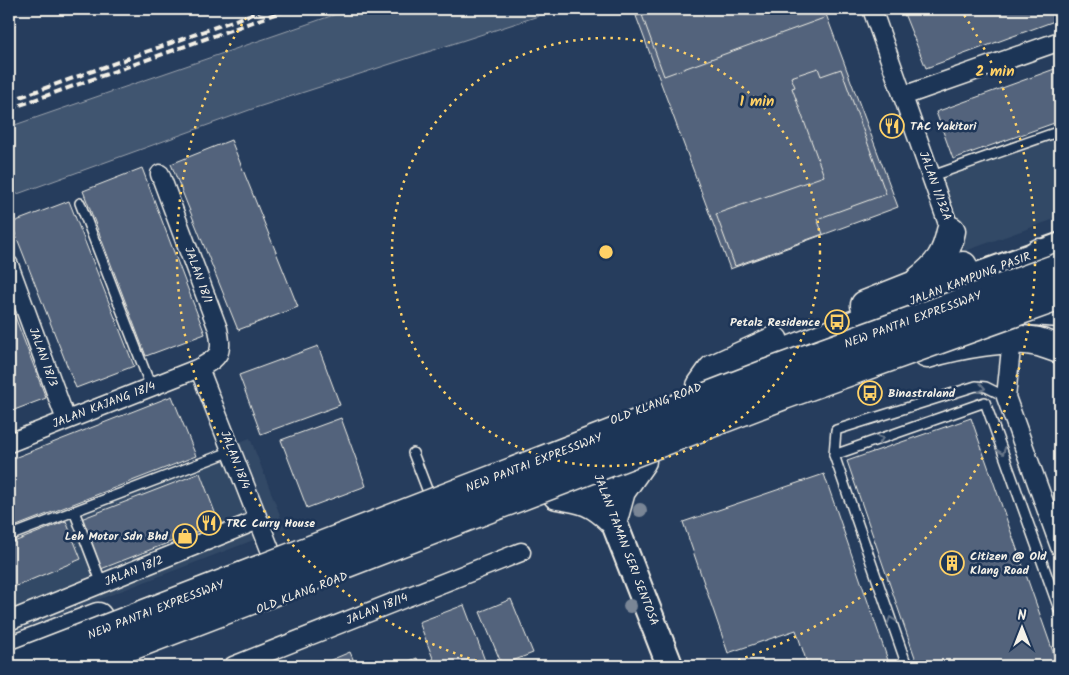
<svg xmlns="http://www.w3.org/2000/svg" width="1069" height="675" font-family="Kalam,sans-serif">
  <rect width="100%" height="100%" fill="#263d5d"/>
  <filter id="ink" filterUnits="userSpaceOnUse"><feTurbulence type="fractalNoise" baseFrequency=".02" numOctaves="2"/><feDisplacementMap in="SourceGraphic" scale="10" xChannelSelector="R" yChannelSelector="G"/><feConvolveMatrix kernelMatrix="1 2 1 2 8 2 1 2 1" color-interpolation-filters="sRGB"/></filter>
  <g filter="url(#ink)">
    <g fill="#334966">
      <path d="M1060 135V217L965 251 939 178Z"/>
      <path d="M250 438 285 528 9 634V532Z"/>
    </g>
    <path fill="#40546f" stroke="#9aa2ac" d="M351 9H560L255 108 9 197V127Z"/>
    <g fill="#52647b" stroke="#f4f1e8">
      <path d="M9 9H11L16 24 9 27Z"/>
      <path d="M655 9H824L898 207 730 269 636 16Z"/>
      <path d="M659 9H821L824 18 664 76 642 15Z"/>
      <path d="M910 9H1060V19L926 68 903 11Z"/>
      <path d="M1060 67V121L953 159 936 112Z"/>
      <path d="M818 68 821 76 841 69 886 194 817 219 823 234 735 266 716 214 824 176 792 88 795 87 791 77Z"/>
      <path d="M231 140 298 307 238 330 171 164Z"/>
      <path d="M142 168 205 334 146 356 83 191Z"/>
      <path d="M69 201 134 366 76 388 11 223Z"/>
      <path d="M9 301 46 398 9 412Z"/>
      <path d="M318 346 340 405 261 434 239 375Z"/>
      <path d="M172 396 196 456 9 529V460Z"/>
      <path d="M341 418 366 486 307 508 281 440Z"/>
      <path d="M971 418 1058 666H918L847 461Z"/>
      <path d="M200 473 219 523 101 569 81 519Z"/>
      <path d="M824 474 890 666H808L796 630 728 653 683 522Z"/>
      <path d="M66 521 81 559 9 589V544Z"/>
      <path d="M511 599 533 653 502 665 480 612Z"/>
      <path d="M464 605 487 666H436L419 622Z"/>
      <path d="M350 652 356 666H320L319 665Z"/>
      <path d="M417 658 420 666H397Z"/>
    </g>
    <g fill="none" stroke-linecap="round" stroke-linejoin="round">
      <g stroke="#f4f1e8" stroke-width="12">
        <g id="lane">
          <path d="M932 176 1060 131"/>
          <path d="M80 203 151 387"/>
          <path d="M413 453 428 492"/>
          <path d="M834 455 985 402 1060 612"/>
          <path d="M74 511 102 584"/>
          <path d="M1047 514 1060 509"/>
          <path d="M9 536 232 451"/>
          <path d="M907 666 834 455 836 430 976 386 986 387 1006 397"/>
        </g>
      </g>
      <g stroke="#f4f1e8" stroke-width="21">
        <g id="street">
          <path d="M872 9 954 241"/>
          <path d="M903 96 1060 41"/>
          <path d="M9 265 66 420"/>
          <path d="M1012 339 1006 397 1060 547"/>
          <path d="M199 368 271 552"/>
          <path d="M9 443 199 368C220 357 223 353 218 329L160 174"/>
          <path d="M9 621 258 520"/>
          <path d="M233 666 521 552"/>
        </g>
      </g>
      <g stroke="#f4f1e8" stroke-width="29">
        <g id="secondary">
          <path d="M902 306 968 279 1060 246"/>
          <path d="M588 449 613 520 670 666"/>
        </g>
      </g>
      <g stroke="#f4f1e8" stroke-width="31">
        <g id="primary">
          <path d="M920 280C939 265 946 255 951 231"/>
          <path d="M1014 301C1015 278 1020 267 1039 253"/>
          <path d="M865 305 963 266"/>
          <path d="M1019 310 1060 313"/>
          <path d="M927 354C958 345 1007 335 1038 342 1046 344 1053 347 1060 349"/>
          <path d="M757 364 881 314 924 306 936 307"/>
          <path d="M701 386 713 369 774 341"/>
          <path d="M557 495C584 499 593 501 613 520"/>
          <path d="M613 520 621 491 642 461"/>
          <path d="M9 651 98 617"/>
        </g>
      </g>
      <use href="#lane" stroke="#1d3557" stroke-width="9"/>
      <use href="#street" stroke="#1d3557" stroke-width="18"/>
      <use href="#secondary" stroke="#1d3557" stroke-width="25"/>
      <use href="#primary" stroke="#1d3557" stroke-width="28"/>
      <g stroke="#f4f1e8" stroke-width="4" stroke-dasharray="8 4" stroke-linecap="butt">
        <path d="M9 101 266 9"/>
        <path d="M9 109 289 9"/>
      </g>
      <g stroke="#f4f1e8" stroke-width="31" stroke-linecap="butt">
        <g id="highway-bridge">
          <path d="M10 666 779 369 1060 267"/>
          <path d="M79 666 784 395 1060 296"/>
        </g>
      </g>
      <use href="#highway-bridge" stroke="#1d3557" stroke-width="28"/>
    </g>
    <g fill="#7a8696">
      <circle cx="640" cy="510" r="7"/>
      <circle cx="630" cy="606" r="7"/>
    </g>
    <defs><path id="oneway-chevron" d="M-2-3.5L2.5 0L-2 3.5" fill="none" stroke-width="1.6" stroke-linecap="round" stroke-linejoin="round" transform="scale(1.25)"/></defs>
    <g stroke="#68778a">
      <use href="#oneway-chevron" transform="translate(982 388) rotate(10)"/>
      <use href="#oneway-chevron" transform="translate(880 439) rotate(-19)"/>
      <use href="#oneway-chevron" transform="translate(1002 451) rotate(70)"/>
      <use href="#oneway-chevron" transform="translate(891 620) rotate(-109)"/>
    </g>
  </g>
  <g fill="none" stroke="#ffd166" stroke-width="2.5" stroke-dasharray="2.5 5">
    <circle cx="606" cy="252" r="214"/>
    <path d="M491 665A429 429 0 0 1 252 9M960 9A429 429 0 0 1 721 665"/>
  </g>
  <defs>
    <g id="restaurant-ring" transform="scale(1.25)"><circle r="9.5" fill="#1d3557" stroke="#ffd166" stroke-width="1.5"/><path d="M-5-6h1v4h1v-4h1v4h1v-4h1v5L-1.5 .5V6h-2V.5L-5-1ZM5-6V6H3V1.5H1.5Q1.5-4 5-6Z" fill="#ffd166"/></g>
    <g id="bus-ring" transform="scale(1.25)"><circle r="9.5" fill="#1d3557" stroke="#ffd166" stroke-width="1.5"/><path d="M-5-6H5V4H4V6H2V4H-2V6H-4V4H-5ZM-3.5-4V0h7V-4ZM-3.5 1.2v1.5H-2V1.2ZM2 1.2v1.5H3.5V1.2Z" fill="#ffd166"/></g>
    <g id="shop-ring" transform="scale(1.25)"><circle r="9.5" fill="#1d3557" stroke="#ffd166" stroke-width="1.5"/><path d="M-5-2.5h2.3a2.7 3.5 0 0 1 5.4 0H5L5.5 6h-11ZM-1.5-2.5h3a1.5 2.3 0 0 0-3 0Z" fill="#ffd166"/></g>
    <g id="building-ring" transform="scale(1.25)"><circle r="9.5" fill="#1d3557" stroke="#ffd166" stroke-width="1.5"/><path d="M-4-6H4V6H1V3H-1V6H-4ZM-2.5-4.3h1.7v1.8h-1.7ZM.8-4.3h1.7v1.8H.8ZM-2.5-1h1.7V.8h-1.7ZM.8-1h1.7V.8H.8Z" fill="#ffd166"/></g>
  </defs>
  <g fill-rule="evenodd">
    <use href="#restaurant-ring" x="892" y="126"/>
    <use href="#bus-ring" x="837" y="322"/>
    <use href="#bus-ring" x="870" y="393"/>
    <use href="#restaurant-ring" x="209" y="523"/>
    <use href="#shop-ring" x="185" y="536"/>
    <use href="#building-ring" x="952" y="563"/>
  </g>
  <g text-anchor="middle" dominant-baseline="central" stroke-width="5" stroke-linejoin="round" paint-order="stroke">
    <g font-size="12" font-weight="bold" fill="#f4f1e8" stroke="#1d3557" text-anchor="start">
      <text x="910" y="126">TAC Yakitori</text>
      <text x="820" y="322" text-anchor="end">Petalz Residence</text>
      <text x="888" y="393">Binastraland</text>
      <text x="226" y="523">TRC Curry House</text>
      <text x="168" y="536" text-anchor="end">Leh Motor Sdn Bhd</text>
      <text x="970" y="556">Citizen @ Old<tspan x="970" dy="14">Klang Road</tspan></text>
    </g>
    <g font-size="12" fill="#f4f1e8" stroke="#1d3557">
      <text transform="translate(935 186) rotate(70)">JALAN 1/132A</text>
      <text transform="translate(198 275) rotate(70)">JALAN 18/1</text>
      <text transform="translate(970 279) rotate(-21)">JALAN KAMPUNG PASIR</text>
      <text transform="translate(913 320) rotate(-20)">NEW PANTAI EXPRESSWAY</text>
      <text transform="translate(43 357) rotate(70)">JALAN 18/3</text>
      <text transform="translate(656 404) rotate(-21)">OLD KLANG ROAD</text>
      <text transform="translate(104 405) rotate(-21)">JALAN KAJANG 18/4</text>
      <text transform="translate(235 460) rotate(69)">JALAN 18/4</text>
      <text transform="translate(534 463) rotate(-21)">NEW PANTAI EXPRESSWAY</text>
      <text transform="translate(626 550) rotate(69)">JALAN TAMAN SERI SENTOSA</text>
      <text transform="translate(134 571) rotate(-22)">JALAN 18/2</text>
      <text transform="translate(302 593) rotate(-21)">OLD KLANG ROAD</text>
      <text transform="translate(377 609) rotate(-22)">JALAN 18/14</text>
      <text transform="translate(156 610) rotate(-21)">NEW PANTAI EXPRESSWAY</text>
    </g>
  </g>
  <circle cx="606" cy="252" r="8" fill="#ffd166" stroke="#1d3557" stroke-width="2.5"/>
  <g font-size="15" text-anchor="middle" font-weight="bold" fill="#ffd166" stroke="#1d3557" stroke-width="5" stroke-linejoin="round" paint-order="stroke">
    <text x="995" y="76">2 min</text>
    <text x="757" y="106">1 min</text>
  </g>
  <rect width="1069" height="675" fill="none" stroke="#1d3557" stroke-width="30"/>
  <rect x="15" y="15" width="1039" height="645" fill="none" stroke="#f4f1e8" stroke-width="2" filter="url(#ink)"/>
  <g transform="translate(1022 628)" stroke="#1d3557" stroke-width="4" paint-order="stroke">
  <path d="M0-4L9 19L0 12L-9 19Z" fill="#f4f1e8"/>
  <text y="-8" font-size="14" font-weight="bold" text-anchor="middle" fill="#f4f1e8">N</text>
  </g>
</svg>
